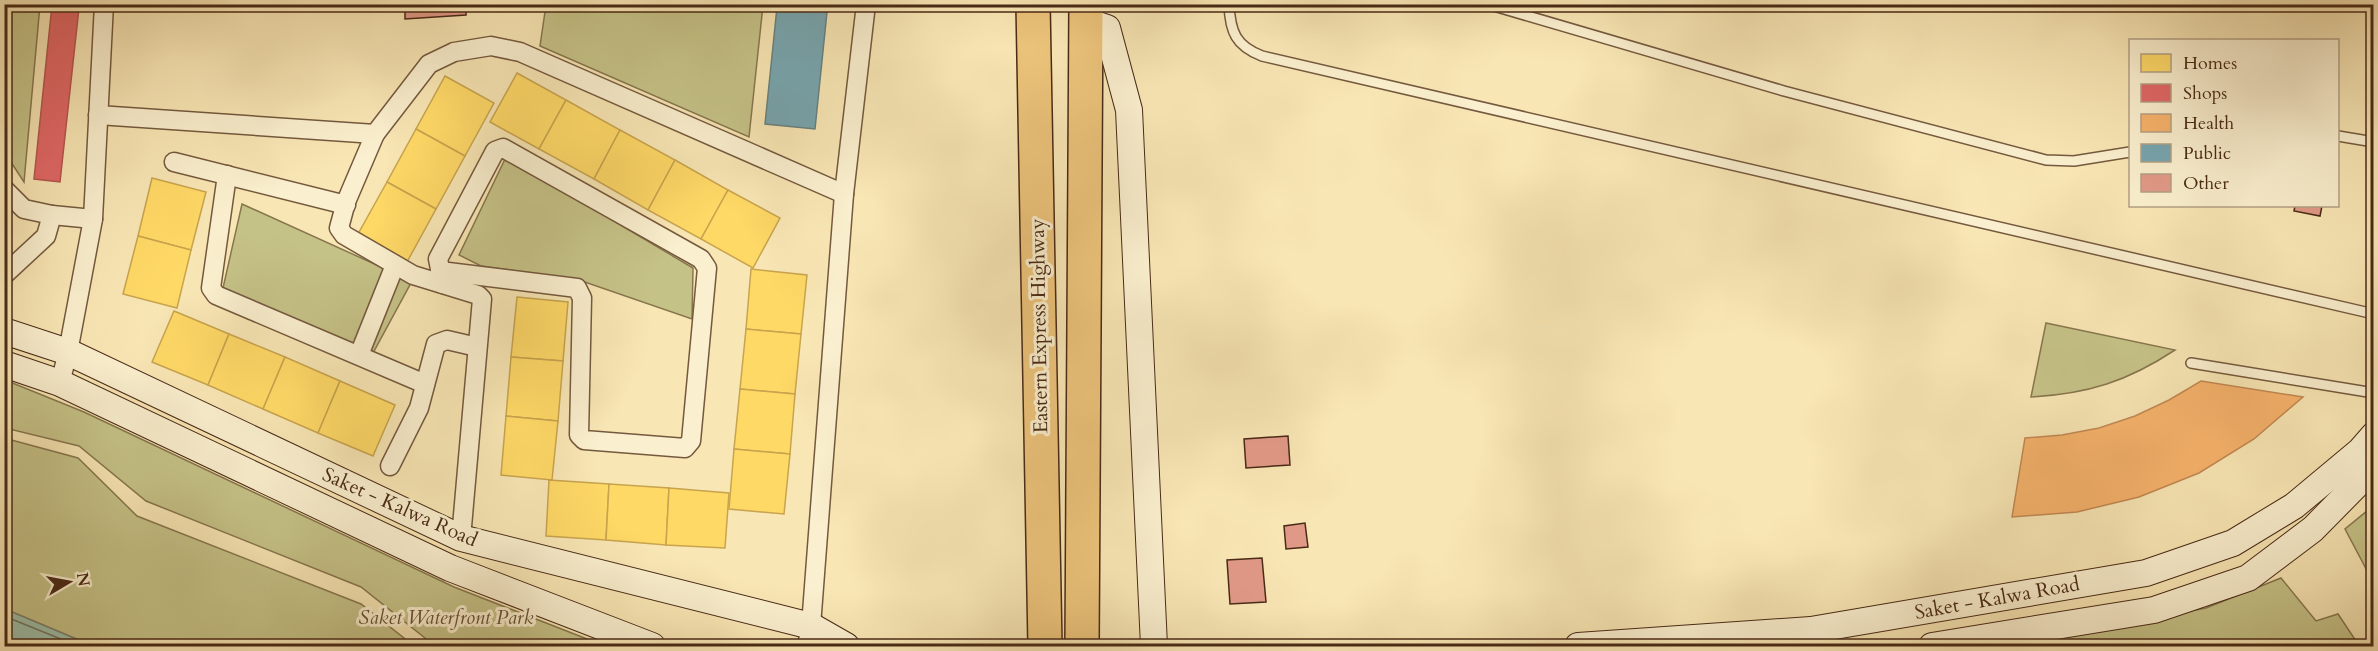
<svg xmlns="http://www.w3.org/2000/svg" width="2378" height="651" font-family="Cardo,serif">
  <rect width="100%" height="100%" fill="#f8e6b4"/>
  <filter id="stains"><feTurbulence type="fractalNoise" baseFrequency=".00333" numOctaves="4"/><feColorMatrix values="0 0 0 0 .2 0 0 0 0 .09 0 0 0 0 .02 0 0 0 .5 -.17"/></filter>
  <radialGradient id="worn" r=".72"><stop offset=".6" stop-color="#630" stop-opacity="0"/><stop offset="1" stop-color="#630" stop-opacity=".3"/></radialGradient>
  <g fill="#c5c287" stroke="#87764e" stroke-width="1.5">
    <path d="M40 5 24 182 5 153V7Z"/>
    <path d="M546 5H763L749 137 540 46Z"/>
    <path d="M506 157 693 268 692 319 576 279 481 266 459 255Z"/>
    <path d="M242 204 412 281 373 353 223 288Z"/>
    <path d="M2046 323 2175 350C2128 381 2088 394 2031 397Z"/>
    <path d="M5 380 84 412 454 587 605 646H435L361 587 146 501 79 446 5 428Z"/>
    <path d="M4 438 78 458 137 516 361 604 414 646H93L5 609Z"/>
    <path d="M2373 506V582L2345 529Z"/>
    <path d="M2281 578 2316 621 2338 614 2358 644 2349 646H2007L2206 608Z"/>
  </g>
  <path fill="#9dc0aa" stroke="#7b846f" stroke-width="1.5" d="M4 609H5L93 646H5Z"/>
  <g fill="#ffd966" stroke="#c8a44e" stroke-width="1.5">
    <path d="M517 73 566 100 539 149 490 122Z"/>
    <path d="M445 76 494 103 465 156 416 129Z"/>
    <path d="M566 100 620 130 594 179 539 149Z"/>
    <path d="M416 129 465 156 436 209 387 182Z"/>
    <path d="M620 130 675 160 648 210 594 179Z"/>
    <path d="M675 160 728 190 701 239 648 210Z"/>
    <path d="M152 178 206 192 191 250 138 236Z"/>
    <path d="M387 182 436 209 407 262 358 234Z"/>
    <path d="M728 190 780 218 753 268 701 239Z"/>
    <path d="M138 236 191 250 177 308 123 294Z"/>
    <path d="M751 269 807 275 801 334 746 329Z"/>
    <path d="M517 297 568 302 563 361 511 357Z"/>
    <path d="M174 311 229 334 208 385 152 362Z"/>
    <path d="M746 329 801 334 795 394 740 389Z"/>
    <path d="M229 334 285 357 263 409 208 385Z"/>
    <path d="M285 357 340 381 318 433 263 409Z"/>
    <path d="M511 357 563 361 558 421 506 416Z"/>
    <path d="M340 381 395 405 373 456 318 433Z"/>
    <path d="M740 389 795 394 790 454 734 449Z"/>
    <path d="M506 416 558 421 552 480 501 475Z"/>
    <path d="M734 449 790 454 784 514 729 509Z"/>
    <path d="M549 480 609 484 606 540 546 536Z"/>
    <path d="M609 484 669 488 666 545 606 540Z"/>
    <path d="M669 488 729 493 725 548 666 545Z"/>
  </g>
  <path fill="#e06666" stroke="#b3544e" stroke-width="1.5" d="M52 5 79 8 60 182 34 179Z"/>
  <path fill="#f6b26b" stroke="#c28952" stroke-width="1.5" d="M2201 381 2303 397 2254 439 2199 473 2139 497 2077 512 2012 517 2025 438 2062 435 2099 428 2135 416 2169 400Z"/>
  <path fill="#76a5af" stroke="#688081" stroke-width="1.5" d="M777 7 827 12 815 129 765 124Z"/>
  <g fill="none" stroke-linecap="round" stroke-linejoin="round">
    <path stroke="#737560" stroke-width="1.5" d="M4 616 78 646"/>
  </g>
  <g fill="#e19987" stroke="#492a16" stroke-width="1.5">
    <path d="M405 4H466V15L405 19Z"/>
    <path d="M2295 206H2322L2320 216 2294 211Z"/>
    <path d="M1288 436 1290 465 1246 468 1244 439Z"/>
    <path d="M1305 523 1308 547 1286 549 1284 526Z"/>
    <path d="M1262 558 1266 602 1230 604 1227 560Z"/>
  </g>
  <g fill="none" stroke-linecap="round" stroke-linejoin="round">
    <g stroke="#75593e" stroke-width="12">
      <g id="lane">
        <path d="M1229 4C1230 32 1236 46 1262 56L2374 314"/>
        <path d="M1487 4 1784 91 2046 160 2074 161 2130 152"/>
        <path d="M2338 136 2374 142"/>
        <path d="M2191 363 2374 393"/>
      </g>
    </g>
    <g stroke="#75593e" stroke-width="21">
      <g id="street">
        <path d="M98 115 375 134 429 64 454 52 491 46 520 52 844 194"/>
        <path d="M375 134 346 202 339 228 344 235 413 275 478 295 482 299 461 538"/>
        <path d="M174 162 346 205"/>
        <path d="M227 175 211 288 216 295 425 384"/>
        <path d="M4 189 24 209 52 215"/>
        <path d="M440 271 577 288 582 298 579 435 584 440 685 448 691 441 707 268 701 259 503 148 495 151 438 259 443 284"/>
        <path d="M4 275 46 236 52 215 93 219"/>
        <path d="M359 355 395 265"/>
        <path d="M60 383 68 352 93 219 104 4"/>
        <path d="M390 466 419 408 436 344 447 340 477 347"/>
        <path d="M807 646 811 626 844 194 866 4"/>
      </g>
    </g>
    <g stroke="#492a16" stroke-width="28">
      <g id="secondary">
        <path d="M1086 21 1107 28 1129 110 1154 646"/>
        <path d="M4 331 68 352 461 538 811 626 846 646"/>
        <path d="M4 364 60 383 450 568 652 646"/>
        <path d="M1578 646 1811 630 2146 573 2233 543 2294 506 2360 451 2374 435"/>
        <path d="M1932 646 2154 610 2248 578 2313 529 2374 467"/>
      </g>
    </g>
    <g stroke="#492a16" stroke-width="36">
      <g id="highway">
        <path d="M1033 4 1045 646"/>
        <path d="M1082 646 1086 4"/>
      </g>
    </g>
    <use href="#lane" stroke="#faefce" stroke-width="9"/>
    <use href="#street" stroke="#faefce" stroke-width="18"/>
    <use href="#secondary" stroke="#faefce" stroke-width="26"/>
    <use href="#highway" stroke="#ecc37a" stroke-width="33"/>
  </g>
  <g text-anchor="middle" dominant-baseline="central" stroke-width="6" stroke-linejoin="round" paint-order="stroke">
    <g font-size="20" fill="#492a16" stroke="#faefce">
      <text transform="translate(1039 326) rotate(-91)">Eastern Express Highway</text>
      <text transform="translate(400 507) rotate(24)">Saket - Kalwa Road</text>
      <text transform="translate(1997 598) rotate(-10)">Saket - Kalwa Road</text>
    </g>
    <g font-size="20" font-style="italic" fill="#685032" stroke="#faefce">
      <text x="446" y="617">Saket Waterfront Park</text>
    </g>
  </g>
  <rect width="2378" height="651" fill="none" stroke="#f8e6b4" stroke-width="24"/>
  <rect x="6" y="6" width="2366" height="639" fill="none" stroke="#492a16" stroke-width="3"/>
  <rect x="12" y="12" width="2354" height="627" fill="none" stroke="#492a16" stroke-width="1.5"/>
  <rect x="2129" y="39" width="210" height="168" fill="#faefce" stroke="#b3a084" stroke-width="1.5"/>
  <rect x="2141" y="54" width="30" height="18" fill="#ffd966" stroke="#b3a084" stroke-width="1.5"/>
  <text x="2183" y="69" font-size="18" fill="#492a16">Homes</text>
  <rect x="2141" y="84" width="30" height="18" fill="#e06666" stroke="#b3a084" stroke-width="1.5"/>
  <text x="2183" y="99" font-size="18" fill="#492a16">Shops</text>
  <rect x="2141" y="114" width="30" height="18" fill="#f6b26b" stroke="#b3a084" stroke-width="1.5"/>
  <text x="2183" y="129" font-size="18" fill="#492a16">Health</text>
  <rect x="2141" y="144" width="30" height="18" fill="#76a5af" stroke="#b3a084" stroke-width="1.5"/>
  <text x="2183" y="159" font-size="18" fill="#492a16">Public</text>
  <rect x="2141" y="174" width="30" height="18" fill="#e19987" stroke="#b3a084" stroke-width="1.5"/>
  <text x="2183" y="189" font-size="18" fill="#492a16">Other</text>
  <g transform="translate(69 582) rotate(80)" stroke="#faefce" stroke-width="4.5" paint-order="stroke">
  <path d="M0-4.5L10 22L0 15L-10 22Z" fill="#492a16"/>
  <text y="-9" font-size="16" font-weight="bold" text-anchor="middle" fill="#492a16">N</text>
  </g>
  <rect width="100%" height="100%" filter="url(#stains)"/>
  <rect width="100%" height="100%" fill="url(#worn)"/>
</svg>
